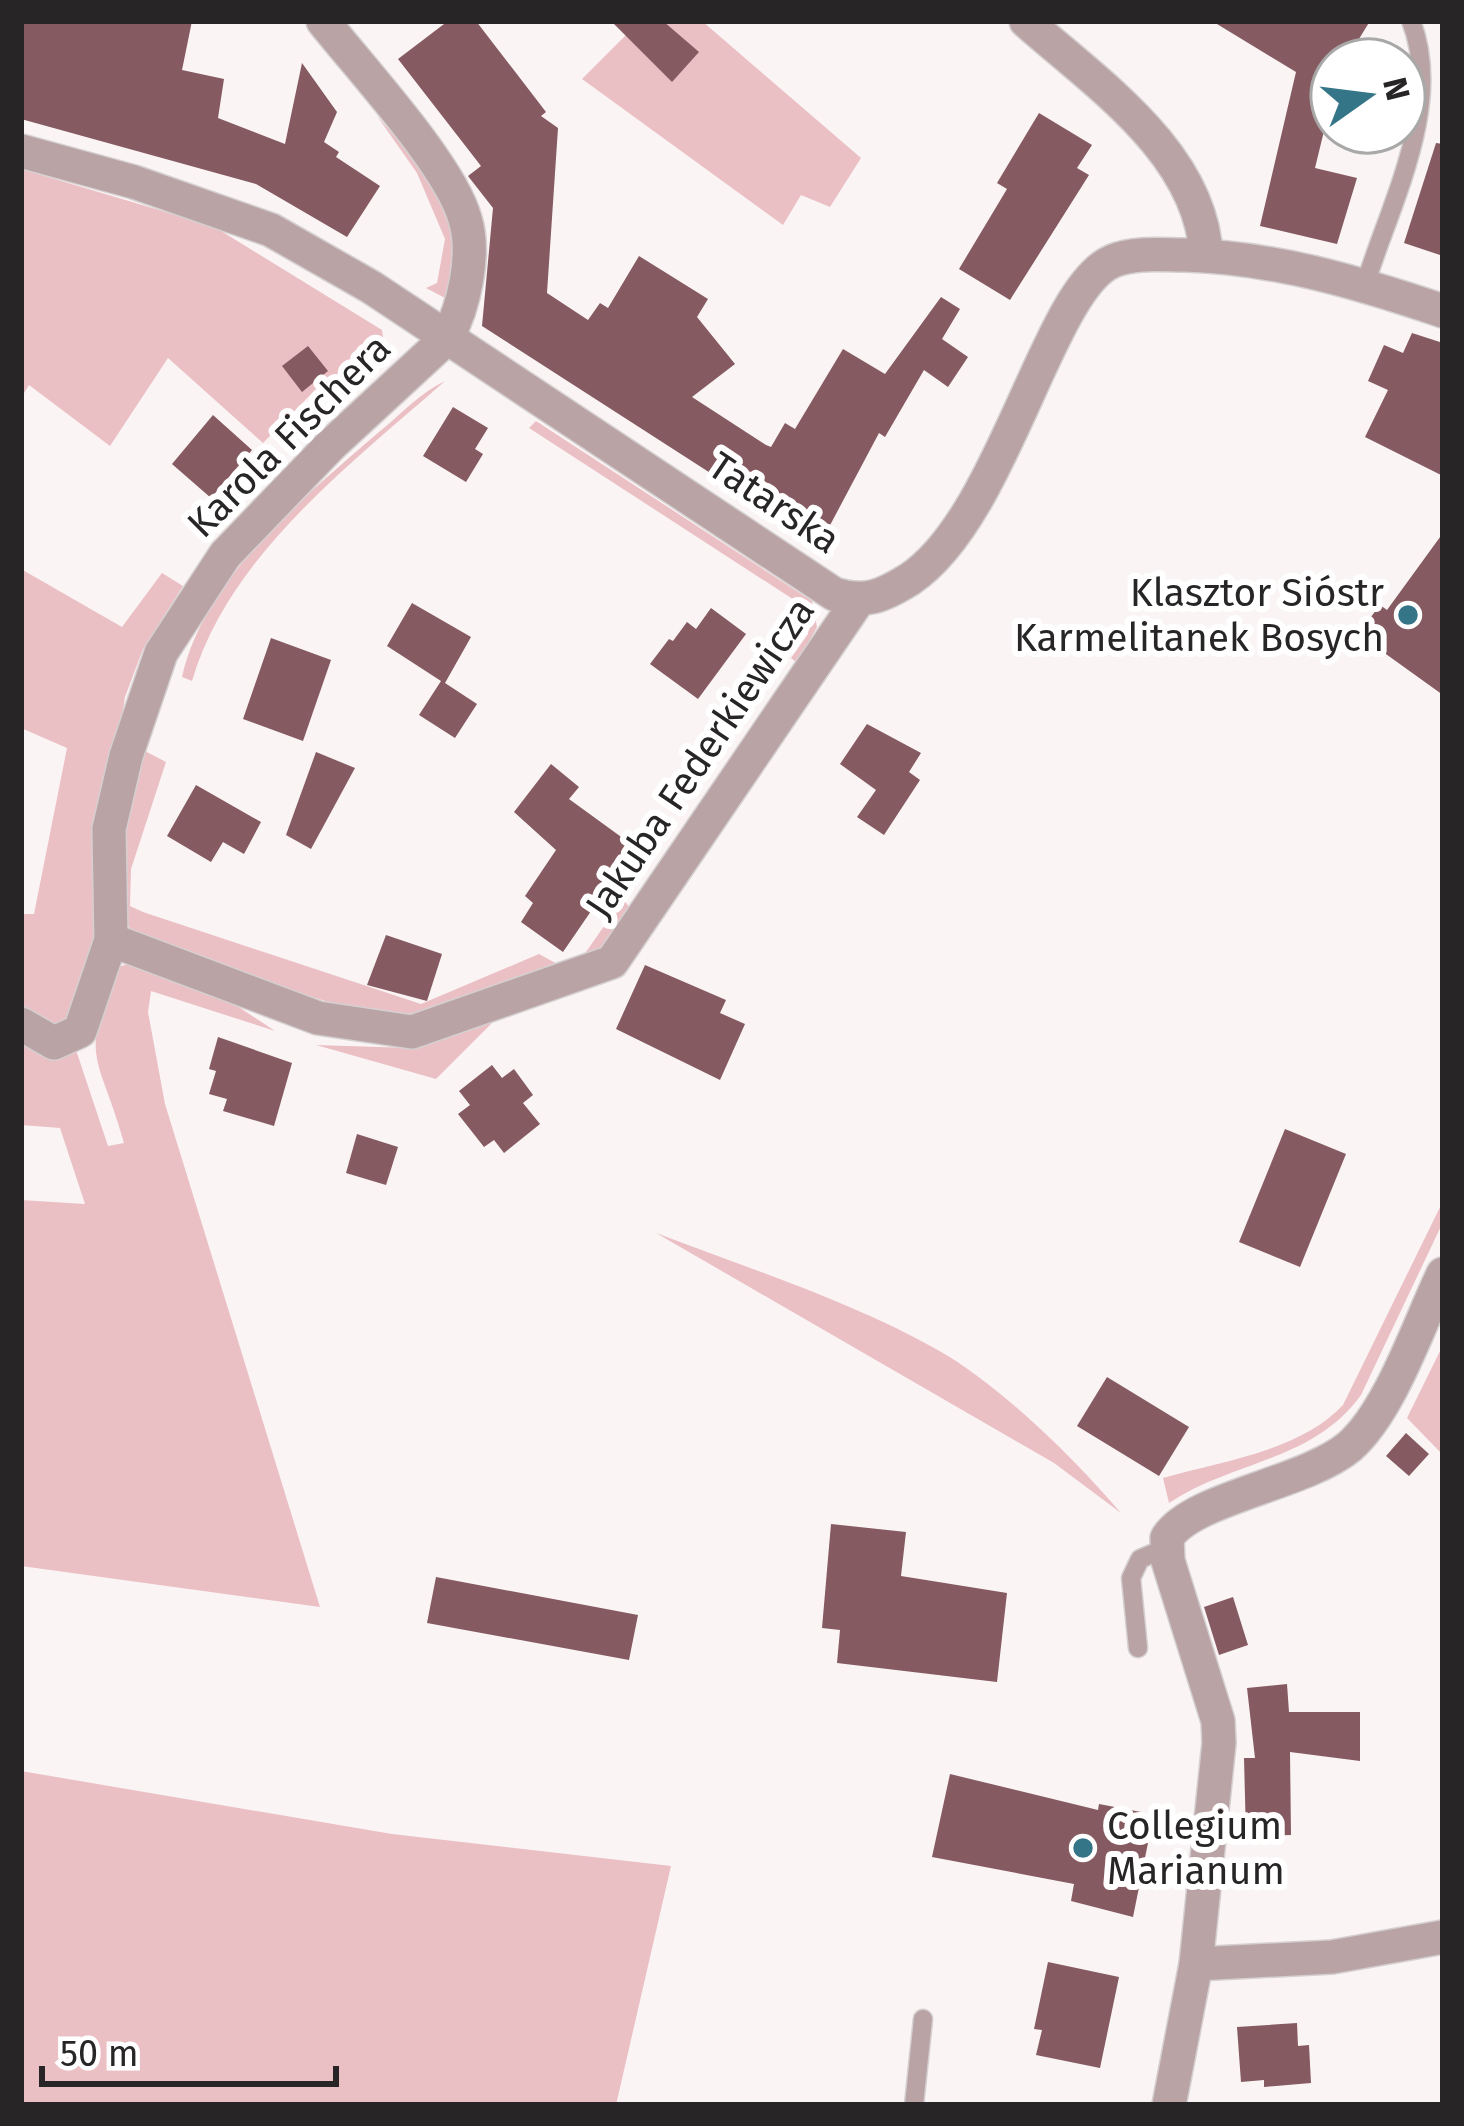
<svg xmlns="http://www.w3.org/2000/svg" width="1464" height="2126" font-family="'Fira Sans',sans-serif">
  <rect width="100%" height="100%" fill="#faf4f5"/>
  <g fill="#ebc0c5">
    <path d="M640 21H702L861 158 830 207 801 195 783 225 582 79Z"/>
    <path d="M377 116C434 182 467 206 445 298L426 288 437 283 445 239 417 173Z"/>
    <path d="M21 169 213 226 382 330 386 356 336 403 320 385 263 443 168 358 110 446 29 385 21 398Z"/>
    <path d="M445 381C351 464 229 555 192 681L182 677C205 576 304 497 379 432 400 415 421 392 445 381Z"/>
    <path d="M536 421 812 601 817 627 797 663 791 658 808 634 805 607 529 428Z"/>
    <path d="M21 569 122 627 162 573 183 586 143 649 125 697 95 887 94 953 76 1021 61 1031 21 1011V914H34L67 748 21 728Z"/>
    <path d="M143 750 166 762 131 869 130 906 143 912 421 1004 539 954 572 972 623 899 630 908C620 939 601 957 572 972L405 1020 376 1017 165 951 133 934C100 879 130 807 143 750Z"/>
    <path d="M133 962 210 988 275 1031 151 991 148 1012 165 1104 320 1607 21 1566V1200L85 1204 60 1128 21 1125V1037L75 1047 108 1146 124 1143C99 1054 79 1062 116 968Z"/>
    <path d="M494 1021 436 1079 316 1045 412 1048Z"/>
    <path d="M1443 1201V1222L1361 1395C1314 1461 1232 1461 1169 1503L1163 1478C1222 1461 1300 1451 1343 1405Z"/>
    <path d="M656 1233C750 1269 848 1300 936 1349 999 1384 1074 1458 1121 1513L1054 1463Z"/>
    <path d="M1443 1345V1455L1407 1418Z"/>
    <path d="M21 1771 392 1834 671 1866 616 2105H21Z"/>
  </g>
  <g fill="#855a60">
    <path d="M21 21H192L182 70 224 79 218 118 285 144 302 63 337 112 324 142 339 152 336 157 380 186 347 237 256 184 21 119Z"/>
    <path d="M448 21H476L546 112 541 116 558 128 547 293 588 320 600 303 608 308 639 256 708 299 697 317 735 364 692 397 766 445 771 447 785 423 795 429 843 349 885 374 941 297 960 309 942 339 968 357 948 387 924 370 885 437 879 433 828 529 724 465 715 476 482 326 493 208 468 176 481 166 398 59Z"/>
    <path d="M611 21H663L699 52 672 82Z"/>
    <path d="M1212 21H1370L1346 60H1332V98L1315 168 1357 178 1337 244 1260 226 1296 72Z"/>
    <path d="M1039 113 1092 145 1077 168 1089 175 1010 300 959 269 1007 189 997 183Z"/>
    <path d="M1436 143 1443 144V256L1404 243Z"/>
    <path d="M1412 333 1443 343V476L1365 437 1388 390 1368 381 1384 345 1403 353Z"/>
    <path d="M308 346 328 371 302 392 282 366Z"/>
    <path d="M453 407 488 428 475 449 483 454 466 482 423 456Z"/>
    <path d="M213 415 252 450 211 498 172 464Z"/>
    <path d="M1443 533V695L1358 634 1380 605 1387 610Z"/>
    <path d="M412 603 471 637 445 683 477 704 455 738 419 715 441 681 387 646Z"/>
    <path d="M711 608 746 634 698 699 650 664 669 639 673 641 687 622 696 629Z"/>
    <path d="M271 638 331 660 303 741 243 719Z"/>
    <path d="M867 724 921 753 909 772 920 780 884 835 857 817 876 790 840 764Z"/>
    <path d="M316 752 355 768 311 849 286 835Z"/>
    <path d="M551 764 579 787 569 799 635 847 563 952 521 922 533 903 525 896 556 850 514 812Z"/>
    <path d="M196 785 261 822 244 854 223 842 211 862 167 836Z"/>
    <path d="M386 935 442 954 427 1001 367 985Z"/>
    <path d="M645 965 726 1000 720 1013 745 1024 720 1080 616 1029Z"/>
    <path d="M218 1037 292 1063 274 1126 223 1111 227 1099 209 1094 216 1071 209 1069Z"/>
    <path d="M492 1065 502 1078 514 1069 533 1095 523 1103 540 1124 504 1153 494 1140 484 1147 458 1114 470 1105 459 1091Z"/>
    <path d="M1285 1129 1346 1154 1300 1267 1239 1242Z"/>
    <path d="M357 1134 398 1147 386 1185 346 1173Z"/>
    <path d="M1107 1377 1189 1427 1159 1476 1077 1426Z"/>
    <path d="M1406 1433 1429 1454 1409 1476 1386 1456Z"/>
    <path d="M831 1524 906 1532 901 1576 1007 1593 997 1682 837 1663 840 1630 822 1628Z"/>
    <path d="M436 1577 638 1615 629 1660 427 1623Z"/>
    <path d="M1233 1597 1248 1645 1219 1655 1204 1607Z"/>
    <path d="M1287 1684 1289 1712H1360V1761L1290 1752 1291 1835 1246 1836 1244 1758H1255L1247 1688Z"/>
    <path d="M950 1774 1098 1810 1099 1804 1141 1812 1135 1840 1148 1843 1133 1917 1071 1901 1074 1884 932 1857Z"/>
    <path d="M1048 1962 1119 1977 1100 2068 1036 2055 1042 2030 1034 2029Z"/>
    <path d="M1297 2023 1298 2046 1309 2045 1311 2083 1264 2087V2080L1241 2082 1237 2027Z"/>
  </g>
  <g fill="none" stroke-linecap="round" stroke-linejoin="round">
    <g stroke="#d4cfd0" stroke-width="21">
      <g id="service">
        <path d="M1365 285C1390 204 1444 105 1411 21"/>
        <path d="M1138 1648 1131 1578 1140 1559 1166 1548"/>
        <path d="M914 2105 923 2019"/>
      </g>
    </g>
    <g stroke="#d4cfd0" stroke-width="36">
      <g id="minor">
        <path d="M1026 21C1096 83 1202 154 1206 256"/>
        <path d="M21 151 134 182 271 230 371 287 834 594C865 604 883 596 910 579 1004 516 1048 287 1113 261 1135 252 1162 255 1185 255 1277 258 1357 282 1443 311"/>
        <path d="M111 940 318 1018 412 1032 612 962 857 602"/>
        <path d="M21 1024 54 1043 80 1031 111 940 109 829 126 756 161 653 225 555 330 446 447 338C464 307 476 254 465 219 450 165 361 69 323 21"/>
        <path d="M1196 1964 1332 1957 1443 1937"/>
        <path d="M1169 2105 1196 1964 1219 1743 1218 1721 1168 1561 1167 1538C1191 1498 1304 1484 1349 1447 1390 1412 1419 1324 1443 1274"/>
      </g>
    </g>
    <use href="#service" stroke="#b9a3a5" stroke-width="18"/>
    <use href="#minor" stroke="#b9a3a5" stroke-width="33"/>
  </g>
  <g fill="#347588" stroke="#fff" stroke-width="4.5">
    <circle cx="1408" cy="615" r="12"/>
    <circle cx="1083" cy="1848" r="12"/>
  </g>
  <g text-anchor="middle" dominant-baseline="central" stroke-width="12" stroke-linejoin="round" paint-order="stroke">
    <g font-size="39" fill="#272525" stroke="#fff">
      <text transform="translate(289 436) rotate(-45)">Karola Fischera</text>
      <text transform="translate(774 503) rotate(34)">Tatarska</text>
      <text transform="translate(700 758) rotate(-56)">Jakuba Federkiewicza</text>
    </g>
    <g font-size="39" fill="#272525" stroke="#fff" text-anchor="end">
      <text x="1384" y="593">Klasztor Sióstr<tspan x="1384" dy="45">Karmelitanek Bosych</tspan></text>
      <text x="1107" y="1826" text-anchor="start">Collegium<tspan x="1107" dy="45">Marianum</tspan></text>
    </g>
  </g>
  <rect width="1464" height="2126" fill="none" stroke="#272525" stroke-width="48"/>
  <g transform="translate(1368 96) rotate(76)"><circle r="57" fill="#ffffff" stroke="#a9a8a8" stroke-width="3"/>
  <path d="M0-9L21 45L0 30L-21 45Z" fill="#347588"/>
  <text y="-18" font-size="33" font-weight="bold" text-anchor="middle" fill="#272525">N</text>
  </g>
  <path d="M42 2066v18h294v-18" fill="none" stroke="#272525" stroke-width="6"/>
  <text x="60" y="2066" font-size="36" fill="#272525" stroke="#ffffff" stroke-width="9" paint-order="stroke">50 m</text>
</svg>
